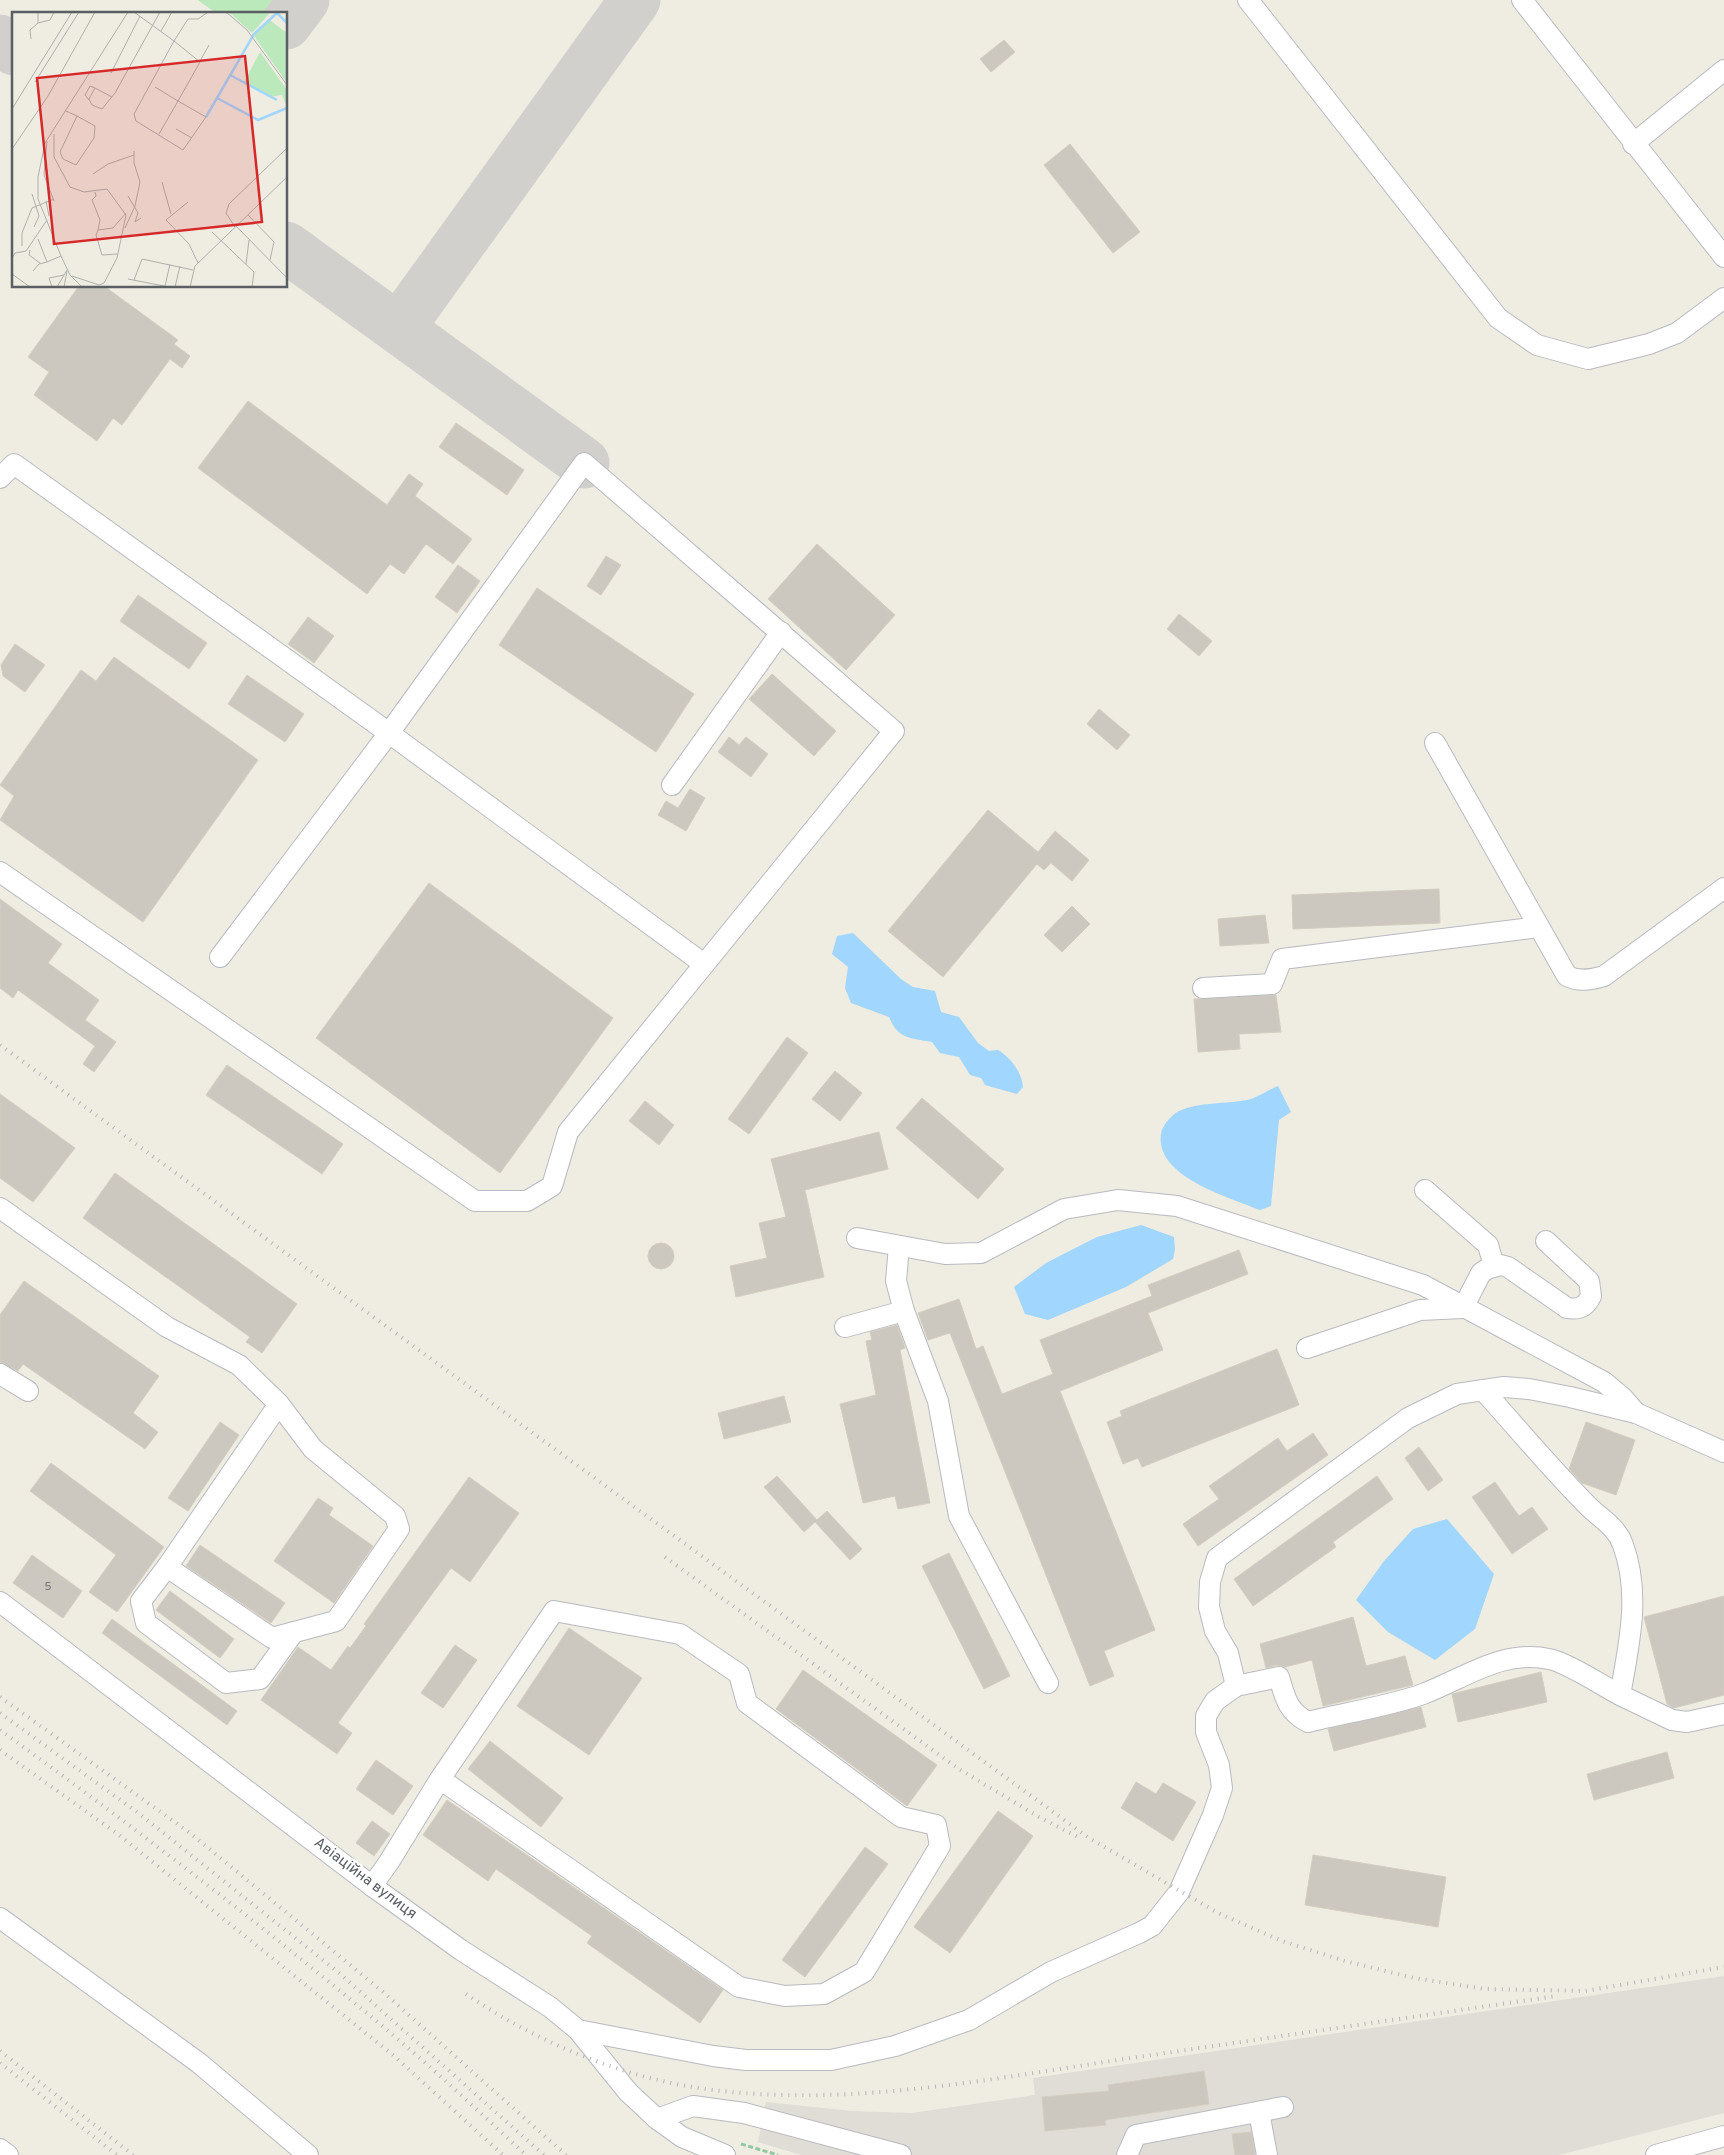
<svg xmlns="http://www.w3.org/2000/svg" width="1724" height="2155" font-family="Overpass,sans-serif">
  <rect width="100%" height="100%" fill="#efece2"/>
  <path fill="#dfddd6" d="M1724 1976V2113L1559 2155H801L758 2142 766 2102 852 2111 912 2113 1035 2095 1033 2078Z"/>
  <path fill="#bbe9bb" d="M198 0H289L279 14H217Z"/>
  <g fill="#a1d6ff">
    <path d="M853 933 901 979 913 987 935 991 941 1012 959 1017 978 1043 989 1051 998 1050C1010 1057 1022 1072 1023 1087L1017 1094 985 1085 981 1078 970 1075 959 1057 940 1053 932 1042C910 1038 898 1039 889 1017L851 1003 845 988 848 967 832 954 837 936Z"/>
    <path d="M1278 1086 1291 1112 1279 1120 1271 1206 1260 1210C1229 1197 1155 1177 1161 1134 1162 1126 1171 1115 1179 1111 1199 1102 1225 1104 1247 1100 1257 1098 1268 1090 1278 1086Z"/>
    <path d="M1141 1225 1174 1237 1175 1249 1173 1259 1126 1287 1048 1320 1025 1314 1014 1287 1046 1263 1097 1237Z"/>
    <path d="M1447 1519 1494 1574 1475 1629 1435 1660 1388 1632 1356 1600 1384 1561 1413 1529Z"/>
  </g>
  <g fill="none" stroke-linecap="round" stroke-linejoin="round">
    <g stroke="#d2d0cc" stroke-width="51">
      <path d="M286 24 304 0"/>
      <path d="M0 40 14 50"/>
      <path d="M286 247 584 463"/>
      <path d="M399 328 635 0"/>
    </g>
  </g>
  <g fill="#ccc8c0" stroke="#d4cebf">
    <path d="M1004 40 1015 52 991 72 980 59Z"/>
    <path d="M1070 144 1140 232 1113 253 1044 165Z"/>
    <path d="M79 286H104L178 340 174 344 190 356 182 368 170 359 122 425 113 418 97 441 34 395 49 372 28 357Z"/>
    <path d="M248 401 387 505 409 474 423 484 415 496 472 539 453 564 426 544 404 574 390 564 367 594 198 468Z"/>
    <path d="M456 423 524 470 507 495 439 447Z"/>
    <path d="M817 544 895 615 846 670 768 599Z"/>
    <path d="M606 556 621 565 601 595 587 586Z"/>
    <path d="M458 565 480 581 457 613 435 597Z"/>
    <path d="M537 588 694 694 656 752 499 645Z"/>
    <path d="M138 595 207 643 189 669 120 621Z"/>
    <path d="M1179 614 1212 641 1199 656 1167 629Z"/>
    <path d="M308 617 334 636 314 663 288 644Z"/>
    <path d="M15 644 45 665 25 692 3 676 1 665Z"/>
    <path d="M114 657 258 760 143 922 0 820 14 796 0 785 81 670 96 681Z"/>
    <path d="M772 674 836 731 814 756 749 699Z"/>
    <path d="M247 675 304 714 285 742 228 704Z"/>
    <path d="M1099 709 1130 735 1117 750 1087 724Z"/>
    <path d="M729 737 739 745 746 737 768 754 751 777 718 752Z"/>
    <path d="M690 789 705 798 686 831 658 815 666 801 678 808Z"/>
    <path d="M988 810 1038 852 1055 831 1089 860 1072 881 1051 863 1044 870 1037 864 943 977 888 931Z"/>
    <path d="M429 883 613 1018 500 1173 316 1038Z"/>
    <path d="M1439 889 1440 923 1293 929 1292 895Z"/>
    <path d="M0 899 62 944 48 963 99 1000 85 1020 116 1042 94 1072 83 1064 95 1046 18 990 13 998 0 988Z"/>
    <path d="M1072 906 1090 924 1062 952 1044 935Z"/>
    <path d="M1265 915 1269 943 1220 946 1218 919Z"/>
    <path d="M1276 995 1281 1032 1239 1034 1240 1049 1198 1052 1194 999Z"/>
    <path d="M787 1037 808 1053 749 1134 728 1119Z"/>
    <path d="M227 1065 343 1144 322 1174 206 1095Z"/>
    <path d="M835 1071 862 1093 840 1121 812 1099Z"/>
    <path d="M0 1094 75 1148 33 1202 0 1178Z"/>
    <path d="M922 1098 1004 1169 978 1199 896 1128Z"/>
    <path d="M645 1101 674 1125 659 1145 629 1121Z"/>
    <path d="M879 1132 888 1169 805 1190 824 1277 736 1297 730 1266 767 1258 759 1223 786 1217 771 1159Z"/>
    <path d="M115 1173 297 1304 262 1353 246 1342 250 1337 83 1218Z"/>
    <circle cx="661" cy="1256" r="13"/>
    <path d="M1239 1250 1248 1274 1148 1313 1163 1350 1060 1391 1155 1630 1104 1651 1114 1676 1090 1686 950 1333 928 1340 918 1313 959 1299 976 1349 983 1346 1002 1394 1053 1374 1040 1340 1152 1296 1148 1285Z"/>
    <path d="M24 1281 159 1376 133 1413 158 1432 145 1449 23 1364 18 1371 0 1362V1315Z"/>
    <path d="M897 1325 905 1348 900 1350 930 1503 898 1509 895 1496 863 1503 840 1404 876 1395 866 1341 872 1340 870 1332Z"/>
    <path d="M1277 1349 1299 1405 1142 1467 1138 1458 1123 1464 1107 1422 1122 1416 1120 1411Z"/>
    <path d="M784 1396 791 1422 724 1439 718 1413Z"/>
    <path d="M220 1422 239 1435 188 1511 168 1498Z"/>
    <path d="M1586 1422 1635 1440 1616 1495 1582 1483 1569 1469Z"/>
    <path d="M1313 1433 1328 1455 1198 1546 1183 1524 1219 1499 1209 1486 1278 1438 1287 1451Z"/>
    <path d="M1419 1447 1443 1480 1428 1491 1405 1458Z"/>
    <path d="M51 1463 164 1547 117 1612 89 1592 116 1555 30 1491Z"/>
    <path d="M777 1476 817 1520 827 1511 862 1549 850 1560 815 1522 804 1532 764 1487Z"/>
    <path d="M1377 1476 1393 1499 1333 1542 1336 1547 1253 1606 1234 1579Z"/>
    <path d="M469 1477 519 1513 470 1582 451 1568 338 1723 352 1733 337 1754 261 1700 298 1647 331 1670 348 1646 350 1648 366 1626 364 1624Z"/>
    <path d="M1495 1482 1519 1516 1532 1507 1548 1529 1512 1554 1472 1497Z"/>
    <path d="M318 1498 333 1508 329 1515 373 1546 334 1603 274 1561Z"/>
    <path d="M200 1545 285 1603 271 1623 186 1566Z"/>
    <path d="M949 1553 1010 1676 984 1689 922 1566Z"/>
    <path d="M32 1555 82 1591 63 1618 13 1583Z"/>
    <path d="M170 1591 234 1639 220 1658 156 1610Z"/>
    <path d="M1724 1596V1695L1674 1708 1667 1704 1644 1617Z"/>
    <path d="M1353 1617 1366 1666 1405 1656 1413 1685 1323 1706 1312 1660 1285 1667 1277 1665 1266 1668 1260 1644Z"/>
    <path d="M112 1619 237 1711 227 1725 102 1633Z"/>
    <path d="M569 1628 642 1678 589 1755 517 1706Z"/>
    <path d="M455 1645 477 1660 443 1708 421 1693Z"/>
    <path d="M803 1670 937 1765 907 1806 776 1709Z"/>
    <path d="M1541 1672 1547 1702 1458 1722 1452 1694Z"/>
    <path d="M1421 1707 1426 1727 1334 1751 1328 1729Z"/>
    <path d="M490 1741 563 1798 541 1827 468 1769Z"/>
    <path d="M1667 1752 1674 1778 1594 1800 1587 1774Z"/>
    <path d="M376 1760 413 1786 393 1815 356 1789Z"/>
    <path d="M1136 1782 1156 1794 1163 1783 1196 1802 1173 1841 1121 1808Z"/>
    <path d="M447 1800 723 1990 700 2023 587 1943 592 1936 496 1869 488 1881 423 1835Z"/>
    <path d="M998 1811 1033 1836 950 1953 914 1927Z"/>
    <path d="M372 1821 390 1834 374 1856 356 1843Z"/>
    <path d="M865 1847 888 1864 805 1977 782 1960Z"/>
    <path d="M1313 1855 1446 1877 1438 1927 1305 1905Z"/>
    <path d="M1204 2071 1209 2104 1105 2120 1106 2125 1045 2131 1042 2097 1109 2091 1108 2085Z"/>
    <path d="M1251 2132 1255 2155H1235L1232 2134Z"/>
  </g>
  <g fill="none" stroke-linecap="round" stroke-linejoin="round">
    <g stroke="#b7bac0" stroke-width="22">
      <g id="minor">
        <path d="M1248 0 1498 318 1537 345 1588 359 1649 344 1677 333 1724 298"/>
        <path d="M1522 0 1724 257"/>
        <path d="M1633 144 1724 70"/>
        <path d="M0 478 14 464 389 733 584 463 894 731 568 1132 552 1186 527 1201H475L0 872"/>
        <path d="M1435 743 1567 976C1579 982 1591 980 1604 976L1724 888"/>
        <path d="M672 785 781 632"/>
        <path d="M220 957 389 733 704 964"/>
        <path d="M1203 988 1272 984 1282 959 1539 927"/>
        <path d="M1425 1190 1488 1245 1494 1266"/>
        <path d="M0 1208 167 1327 239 1365 279 1404 313 1449 395 1516 399 1529 336 1621 272 1638 167 1567 279 1404"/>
        <path d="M857 1238 945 1254 981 1253 1064 1209 1118 1200 1177 1206 1423 1285 1604 1382 1623 1398 1636 1413"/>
        <path d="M899 1246 896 1281 904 1311 938 1401 959 1516 1048 1683"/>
        <path d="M845 1327 904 1311"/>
        <path d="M1307 1348 1420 1310 1463 1308 1481 1273 1487 1269 1501 1265 1508 1267 1567 1308C1578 1310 1586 1307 1591 1296L1589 1281 1546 1241"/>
        <path d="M0 1374 28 1391"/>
        <path d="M1483 1390C1518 1429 1551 1469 1588 1506 1600 1518 1617 1527 1623 1545 1641 1594 1629 1645 1620 1695L1672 1720 1687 1722 1724 1714"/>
        <path d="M167 1567 141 1601 146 1623 226 1683 260 1679 294 1632"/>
        <path d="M0 1602 372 1886 461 1950 550 2007 578 2030 628 2092 657 2119 682 2137 725 2155"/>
        <path d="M1236 1686 1279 1677C1285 1698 1288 1712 1308 1722 1344 1713 1390 1706 1423 1694 1465 1678 1502 1649 1549 1659 1566 1662 1603 1686 1620 1695"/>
        <path d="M372 1886 389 1862 440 1779 554 1611 680 1634 739 1674 747 1703 901 1817 936 1825 940 1846 864 1972 824 1994 785 1996 739 1987 440 1779"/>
        <path d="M0 1918 199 2063 308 2155"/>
        <path d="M578 2030 713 2056 746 2060H831L895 2046 969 2020 1051 1972 1139 1933 1152 1926 1179 1892 1213 1815 1222 1788 1219 1765 1206 1732V1716L1215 1701 1236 1686 1228 1653 1215 1631 1209 1607 1210 1582 1217 1558 1408 1418 1457 1394 1504 1387 1529 1389 1570 1397 1636 1413 1724 1452"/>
        <path d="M1259 2112 1267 2155"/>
        <path d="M657 2119 693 2106 744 2113 901 2155"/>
        <path d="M0 2149 8 2155"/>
        <path d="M1127 2155 1136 2135 1283 2107"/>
        <path d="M1656 2155 1724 2136"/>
      </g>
    </g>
    <path stroke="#92c9a1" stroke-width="3" stroke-dasharray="5 2.5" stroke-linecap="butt" d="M741 2144 778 2155"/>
    <use href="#minor" stroke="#fff" stroke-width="20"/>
    <g stroke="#b4b5b5" stroke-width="4" stroke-dasharray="1 6" stroke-linecap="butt">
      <path d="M0 1045 1089 1838 1218 1913 1282 1941 1345 1961 1414 1978 1485 1989 1585 1991 1724 1967"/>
      <path d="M665 1557 959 1769 1039 1817 1080 1838"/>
      <path d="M0 1697 190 1833 383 1992 566 2155"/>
      <path d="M0 1713 137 1812 338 1972 544 2155"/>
      <path d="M0 1730C142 1833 281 1939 414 2053 452 2086 489 2121 526 2155"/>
      <path d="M0 1750 119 1835 393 2055 503 2155"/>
      <path d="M466 1994C535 2041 616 2075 698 2088 847 2110 998 2077 1145 2056 1282 2036 1419 2016 1556 1996"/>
      <path d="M0 2051 133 2155"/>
      <path d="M0 2063 117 2155"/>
    </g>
  </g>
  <g text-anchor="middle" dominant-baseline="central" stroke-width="4.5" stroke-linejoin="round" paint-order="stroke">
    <g font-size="12" fill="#76797b">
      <text x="48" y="1587">5</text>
    </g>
    <g font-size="15" fill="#5a5f64" stroke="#fff">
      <text transform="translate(365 1879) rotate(37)">Авіаційна вулиця</text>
    </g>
  </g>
  <g transform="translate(12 12)">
    <rect width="275" height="275" fill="#efece2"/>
    <path d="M217 0H255L257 2 240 21ZM259 9 275 21V71L242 24 254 10ZM248 40 275 78V95L270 83 258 85 232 70Z" fill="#bbe9bb"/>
    <path fill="none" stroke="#a1d6ff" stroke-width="2.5" d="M264 0 275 11M218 63 265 88M205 86 246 108 275 96M194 105 242 22 265 1"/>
    <path fill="none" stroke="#afb0ac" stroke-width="1" d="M26 0V11L38 8 42 0M122 0 162 29 176 7H186L196 0M214 0 235 18 275 73M149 19 160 0M19 27 18 18 26 11M162 29 188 50 166 89 194 105 171 138 124 109 122 102ZM188 49 197 33M99 61 128 4M23 70 67 0M143 75 166 89 147 122M100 85 83 76 77 87 80 93 90 97 103 81 148 0M77 88 73 83 78 74 83 76M0 97 60 0M54 99 65 104 83 114 82 126 64 153 51 147 48 140 65 104M164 117 180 126M42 122V145L58 175 72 180 95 177 114 203 105 246 92 271 87 273 60 264M35 129 32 163 42 189M0 137 36 84 83 0M81 162 96 152 122 143M150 170 159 202M83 180 84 184 80 188 88 208 86 218M20 182 27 204 22 215M116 184 126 201 123 210 129 206M34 189 37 204M176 190 154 208 177 232 186 251M236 203 262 230 258 248M224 214 275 266M223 215 214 201 217 192 275 136M113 216 123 194 128 170 122 151V139M200 220 242 260 240 275M26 227 35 250 49 244M10 234V221L20 196 42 187M18 238 17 243 28 251M105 242 90 243 84 223 86 218 101 216 114 201M0 246 3 241 14 239 35 208M234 252 237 228M21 259 27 252 35 250M0 262 18 275M116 267 157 275M122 268 130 247 181 258M153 274 158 252M40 275 37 266 52 263M45 275 55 258M52 275 55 259M70 275 58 263 49 244 26 187V165L33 131 116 0M163 275 168 254M178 275 183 254 275 165"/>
    <path fill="#d62828" fill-opacity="0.15" stroke="#d62828" stroke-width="2.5" d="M233 44 250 210 42 232 25 66Z"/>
    <rect width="275" height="275" fill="none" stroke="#5a5f64" stroke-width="2.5"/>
  </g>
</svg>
